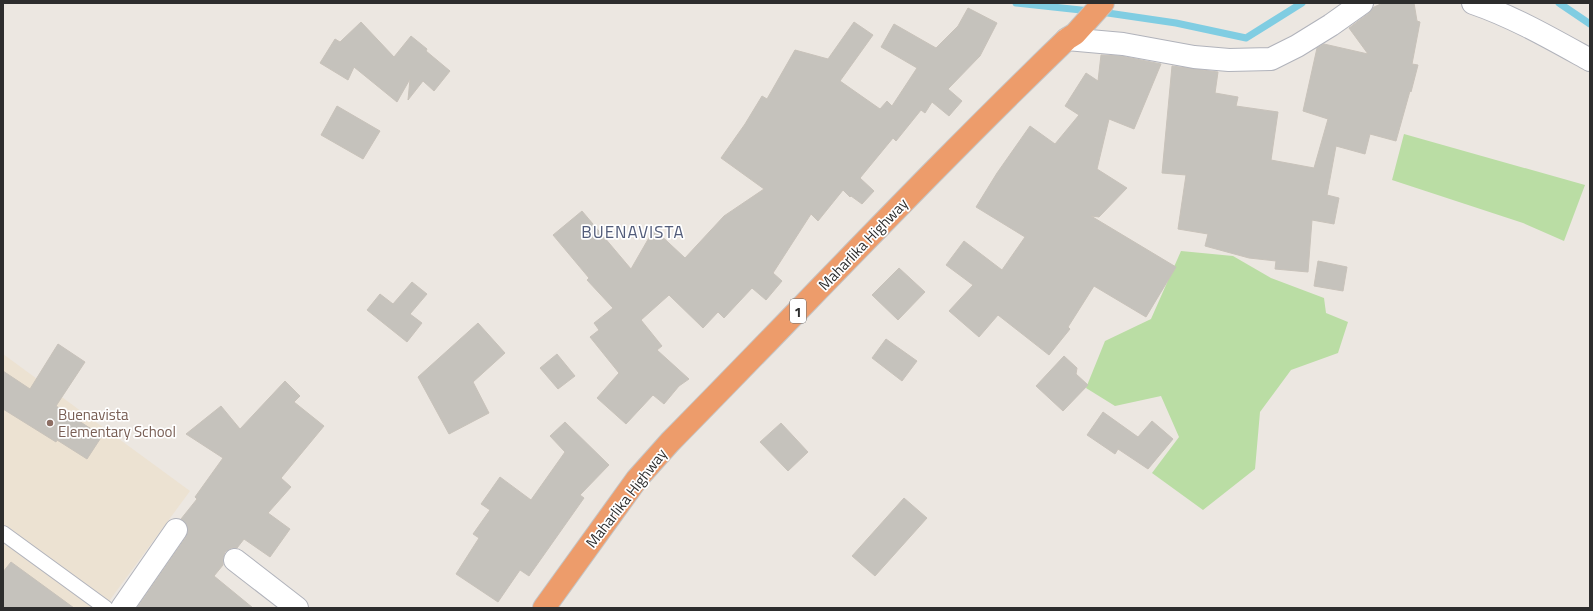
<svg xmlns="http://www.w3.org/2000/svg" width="1593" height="611" font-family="'Titillium Web',sans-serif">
  <rect width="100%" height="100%" fill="#ece7e1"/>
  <path fill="#ece2d2" d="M3 354 190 491 104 608H3Z"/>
  <g fill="#badda4">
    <path d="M1404 134 1585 185 1564 241 1523 223 1392 180Z"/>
    <path d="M1181 251 1233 256 1271 278 1324 298 1326 313 1348 322 1338 353 1291 370 1260 412 1255 469 1203 510 1152 473 1179 437 1161 396 1115 406 1086 388 1105 341 1151 319Z"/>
  </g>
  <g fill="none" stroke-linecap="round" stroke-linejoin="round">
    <g stroke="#80cde2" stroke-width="7">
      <path d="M1016 3 1090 11"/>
      <path d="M1559 3 1590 24"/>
      <path d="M1101 12 1176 23 1246 38 1302 3"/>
    </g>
  </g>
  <g fill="#c5c2bc" stroke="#c8c2ba">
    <path d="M1383 3H1414L1417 21 1420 22 1412 64 1418 65 1411 92 1410 91 1396 141 1370 134 1365 154 1336 146 1327 195 1339 198 1334 224 1312 220 1308 272 1275 269 1276 261 1249 258 1205 246 1208 234 1178 229 1186 175 1162 173 1172 66 1218 72 1215 93 1238 97 1236 106 1278 112 1271 160 1314 168 1328 119 1303 111 1317 48 1324 44 1368 54 1349 28 1369 13 1374 7Z"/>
    <path d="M968 8 997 23 980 56 948 89 962 101 949 116 932 102 925 113 921 110 896 141 893 138 860 178 874 191 862 204 851 196 850 197 843 190 818 221 811 214 773 273 782 281 766 300 752 288 724 318 718 312 703 328 669 295 641 320 662 346 657 350 689 379 679 386 664 404 653 395 626 424 597 398 619 373 590 337 599 330 594 323 613 308 587 280 589 278 553 235 582 211 631 269 654 229 685 258 724 216 764 189 721 158 745 124 762 96 767 99 795 50 828 59 854 22 873 35 840 81 880 109 887 101 892 106 917 68 881 47 894 24 936 48 958 26Z"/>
    <path d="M361 22 394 57 411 36 427 49 426 51 450 71 434 91 423 81 408 100 410 79 397 102 354 67 348 80 320 63 335 39 340 42Z"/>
    <path d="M1101 55 1121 56 1161 64 1134 129 1109 119 1097 169 1127 188 1099 217 1091 216 1176 267 1146 317 1094 286 1068 327 1070 329 1049 355 998 315 979 337 949 311 973 285 946 265 964 241 1002 270 1025 237 976 207 997 173 1030 126 1055 144 1079 115 1065 106 1086 73 1098 81Z"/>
    <path d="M337 106 380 131 363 159 321 135Z"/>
    <path d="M1318 261 1347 267 1343 291 1314 286Z"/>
    <path d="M899 268 925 292 898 320 872 295Z"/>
    <path d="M412 282 427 294 410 314 422 323 407 342 367 310 380 294 393 304Z"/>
    <path d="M478 323 505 353 473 382 489 413 449 434 418 377Z"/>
    <path d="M886 339 917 361 902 381 872 358Z"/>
    <path d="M58 344 85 362 56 406 102 436 87 459 57 440 56 442 3 409V371L30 389Z"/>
    <path d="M557 354 575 376 558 389 540 368Z"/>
    <path d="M1064 356 1077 368 1076 374 1088 385 1063 411 1036 386Z"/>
    <path d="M285 381 300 396 294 402 324 426 281 478 291 487 268 513 290 529 270 557 244 539 237 548H231L225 552 223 558V565L214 576 253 608H137L186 537 188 531 187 525 181 519 197 499 195 497 223 458 186 434 221 406 240 429Z"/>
    <path d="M1103 412 1138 437 1152 421 1173 439 1148 469 1118 449 1115 454 1087 435Z"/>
    <path d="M565 422 609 465 580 495 584 498 529 576 520 570 498 602 456 574 479 538 473 534 490 510 481 504 500 477 531 500 565 452 550 436Z"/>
    <path d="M781 423 808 452 788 471 760 442Z"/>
    <path d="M904 498 927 518 875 576 852 556Z"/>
    <path d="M11 562 74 608H3V572Z"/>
  </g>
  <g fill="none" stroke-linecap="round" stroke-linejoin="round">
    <g stroke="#b1b3bb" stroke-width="16">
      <path id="lane" d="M3 533 106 608"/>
    </g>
    <g stroke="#b1b3bb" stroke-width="24">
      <g id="street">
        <path d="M1473 3C1514 17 1552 39 1590 60"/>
        <path d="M1067 39 1123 44 1194 57 1229 60 1271 59 1297 46 1331 25 1362 3"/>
        <path d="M235 560 297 608"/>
        <path d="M122 608 176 530"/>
      </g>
    </g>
    <g stroke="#c4c4c4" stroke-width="24">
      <path id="highway" d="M544 608 637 479 670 442C802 308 931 170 1067 39L1075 34 1103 3"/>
    </g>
    <use href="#lane" stroke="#fff" stroke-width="14"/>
    <use href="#street" stroke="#fff" stroke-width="22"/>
    <use href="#highway" stroke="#ed9c6b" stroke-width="22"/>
  </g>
  <circle fill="#8d6e63" stroke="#fff" stroke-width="1.5" cx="50" cy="423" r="4"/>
  <g text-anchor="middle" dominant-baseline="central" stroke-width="3.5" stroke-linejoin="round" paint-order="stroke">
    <rect fill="#fff" stroke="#6c6c6c" stroke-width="1" x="790" y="299" width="16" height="24" rx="3"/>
    <g font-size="14" font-weight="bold" fill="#2d2d2d">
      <text x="798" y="311">1</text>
    </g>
    <g font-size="15" fill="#2d2d2d" stroke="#fff">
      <text transform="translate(863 244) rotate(-46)">Maharlika Highway</text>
      <text transform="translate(626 498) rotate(-52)">Maharlika Highway</text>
    </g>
    <g font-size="15" fill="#785e54" stroke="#fff" text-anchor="start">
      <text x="58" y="414">Buenavista<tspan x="58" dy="17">Elementary School</tspan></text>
    </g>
    <g font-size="17" letter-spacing="1" fill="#515b79" stroke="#fff">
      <text x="633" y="232">BUENAVISTA</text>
    </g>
  </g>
  <rect width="1593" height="611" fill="none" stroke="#2d2d2d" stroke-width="8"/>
</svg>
